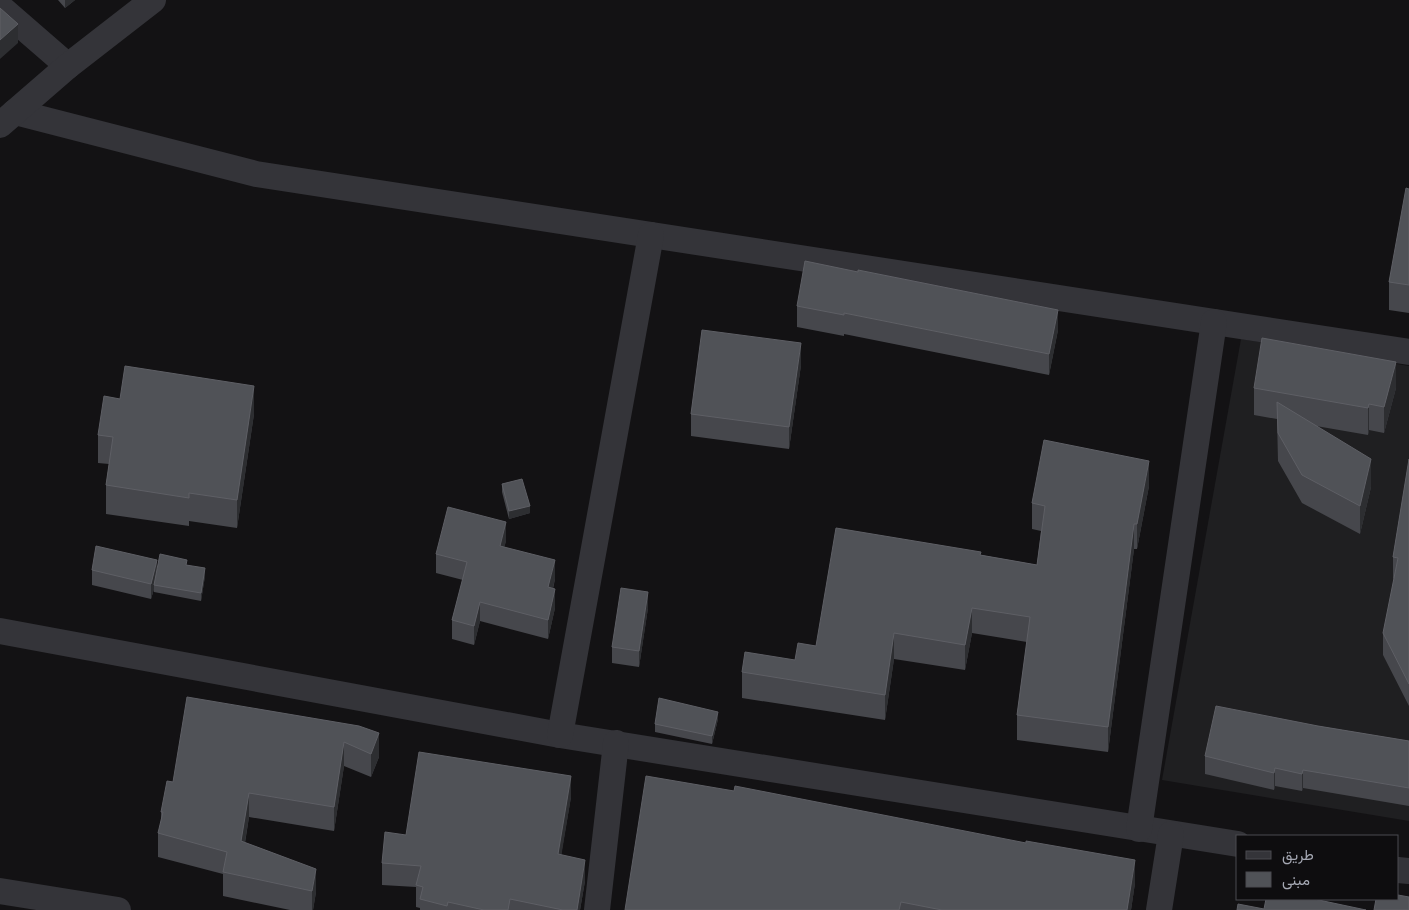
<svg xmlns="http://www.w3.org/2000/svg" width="1409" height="910" font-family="Commissioner,Vazirmatn,sans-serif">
  <rect width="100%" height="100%" fill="#131214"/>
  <path fill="#1f1f21" d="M1241 339 1409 366V821L1162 780Z"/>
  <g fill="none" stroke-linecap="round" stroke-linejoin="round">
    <g stroke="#343439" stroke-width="26">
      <path d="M0 7 68 66"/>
      <path d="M15 112 256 174 1409 352"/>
      <path d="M0 125 68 66 153 0"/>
      <path d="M0 631 560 735 1238 844"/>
      <path d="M560 735 651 235"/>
      <path d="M1139 829 1214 322"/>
      <path d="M1398 870 1409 871"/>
      <path d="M0 891 118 910"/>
      <path d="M597 910 616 743"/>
      <path d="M1159 910 1171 834"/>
    </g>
  </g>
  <g fill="#46474c">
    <path d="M58 0H75L65 8Z"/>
    <path d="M1409 189V313L1389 310V282Z"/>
    <path d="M797 306 1058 330 1049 375 844 334V336L797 327Z"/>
    <path d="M801 365 789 449 691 436V414Z"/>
    <path d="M1254 388H1396L1384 433 1369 430 1368 435 1316 426 1371 487 1360 534 1302 503 1278 461 1277 419 1254 415Z"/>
    <path d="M120 399 254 414 237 528 189 521V526L106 514V485L109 464 98 463V435Z"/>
    <path d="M1409 459V706L1383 655V633L1394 579 1393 578V557Z"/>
    <path d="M502 484 530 513 509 519 502 492Z"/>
    <path d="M1149 486 1137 549H1134L1108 752 1017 740V715L1027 642 972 633 965 670 894 659 885 720 742 698V672L795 660 816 646 981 555 1037 565 1041 531 1032 529V503Z"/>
    <path d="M506 541 504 547 555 579 553 589 555 608 548 639 480 621 474 645 452 639V620L463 580 436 573V554Z"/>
    <path d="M187 565 205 576 201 601 154 592V589L151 599 92 585V570H157Z"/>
    <path d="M648 608 639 667 612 663V647Z"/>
    <path d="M718 719 712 744 655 732V724Z"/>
    <path d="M359 726 379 757 371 777 344 766 334 831 249 817 245 843 316 892 313 910H290L223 896V874L158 857V833L161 821V812L173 782Z"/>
    <path d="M1318 726 1409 741V806L1303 788 1302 791 1275 786 1274 790 1205 774V756Z"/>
    <path d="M571 797 561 855 585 881 580 910H420V908L416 907V887L382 885V863L406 835Z"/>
    <path d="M1135 883 1131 910H625Z"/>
  </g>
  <g fill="#2d2e31">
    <path d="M65 0H75L65 8Z"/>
    <path d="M18 24V43L0 59V40Z"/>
    <path d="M1058 310V330L1049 375V354Z"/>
    <path d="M801 343V365L789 449V427Z"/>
    <path d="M1396 362V388L1384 433V407Z"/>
    <path d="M254 386V414L237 528V500Z"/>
    <path d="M1369 404V430L1368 435V408Z"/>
    <path d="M1371 459V487L1360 534V506Z"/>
    <path d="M1149 461V486L1137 549V524Z"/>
    <path d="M530 506V513L509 519V511Z"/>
    <path d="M506 522V541L500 565V546Z"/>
    <path d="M1134 524V549L1108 752V727Z"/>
    <path d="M157 560V575L154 585V589L151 599V584Z"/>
    <path d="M555 560V579L548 607V587Z"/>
    <path d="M205 568V576L201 601V593Z"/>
    <path d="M555 589V608L548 639V620Z"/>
    <path d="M648 592V608L639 667V651Z"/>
    <path d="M480 602V621L474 645V626Z"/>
    <path d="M972 608V633L965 670V645Z"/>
    <path d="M894 633V659L885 720V695Z"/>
    <path d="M718 712V719L712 744V736Z"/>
    <path d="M379 733V757L371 777V754Z"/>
    <path d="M344 742V766L334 831V807Z"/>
    <path d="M1275 768V786L1274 790V773Z"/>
    <path d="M1303 770V788L1302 791V774Z"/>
    <path d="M571 776V797L558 876V854Z"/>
    <path d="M249 793V817L241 865V841Z"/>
    <path d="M585 860V881L580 910H577Z"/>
    <path d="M1135 860V883L1131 910H1127Z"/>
    <path d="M316 869V892L313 910H312V891Z"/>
  </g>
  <g fill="#505257" stroke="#5e5f65">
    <path d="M0 8 18 24 0 40Z"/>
    <path d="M1406 188 1409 189V285L1389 282Z"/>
    <path d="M805 261 858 272V270L1058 310 1049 354 844 313V315L797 306Z"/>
    <path d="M702 330 801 343 789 427 691 414Z"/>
    <path d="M1262 338 1396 362 1384 407 1369 404 1368 408 1254 388Z"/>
    <path d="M125 366 254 386 237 500 189 493V498L106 485 113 437 98 435 104 396 120 399Z"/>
    <path d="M1277 402 1371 459 1360 506 1302 475 1278 433Z"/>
    <path d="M1044 440 1149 461 1137 524H1134L1108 727 1017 715 1030 617 972 608 965 645 894 633 885 695 742 672 745 652 795 660 798 643 816 646 836 528 981 552 980 555 1037 565 1045 506 1032 503Z"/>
    <path d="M1409 459V684L1383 633 1398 558 1393 557Z"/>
    <path d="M522 479 530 506 509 511 502 484Z"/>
    <path d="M448 507 506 522 500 546 555 560 548 587 555 589 548 620 480 602 474 626 452 620 467 562 436 554Z"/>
    <path d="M96 546 157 560 151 584 92 570Z"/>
    <path d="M160 554 187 560 186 565 205 568 201 593 154 585Z"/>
    <path d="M621 588 648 592 639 651 612 647Z"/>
    <path d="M187 697 359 726 379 733 371 754 344 742 334 807 249 793 241 841 316 869 312 891 223 872 227 852 158 833 163 812H161L167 781 173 782Z"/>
    <path d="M659 698 718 712 712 736 655 724Z"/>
    <path d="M1216 706 1318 726 1409 741V788L1303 770 1302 774 1275 768 1274 773 1205 756Z"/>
    <path d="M419 752 571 776 558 854 585 860 577 910H563L510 899 508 910H484L448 902 447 906 420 899 423 887 416 885 421 866 382 863 385 832 406 835Z"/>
    <path d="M646 776 734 791 735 786 1026 843V841L1135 860 1127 910H942L901 902 899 910H625Z"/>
    <path d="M1398 895 1409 897V910H1374L1376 899H1398Z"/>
    <path d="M1266 899H1314L1366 910H1237L1238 904 1264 909Z"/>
  </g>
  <rect x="1236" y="835" width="162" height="65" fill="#0e0d0f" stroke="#4a4b51"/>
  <rect x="1246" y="851" width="25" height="8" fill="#343439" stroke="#4a4b51"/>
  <text x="1282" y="860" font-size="15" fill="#a5a8b3">طريق</text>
  <rect x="1246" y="872" width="25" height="15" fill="#505257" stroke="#4a4b51"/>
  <text x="1282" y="885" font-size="15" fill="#a5a8b3">مبنى</text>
</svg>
